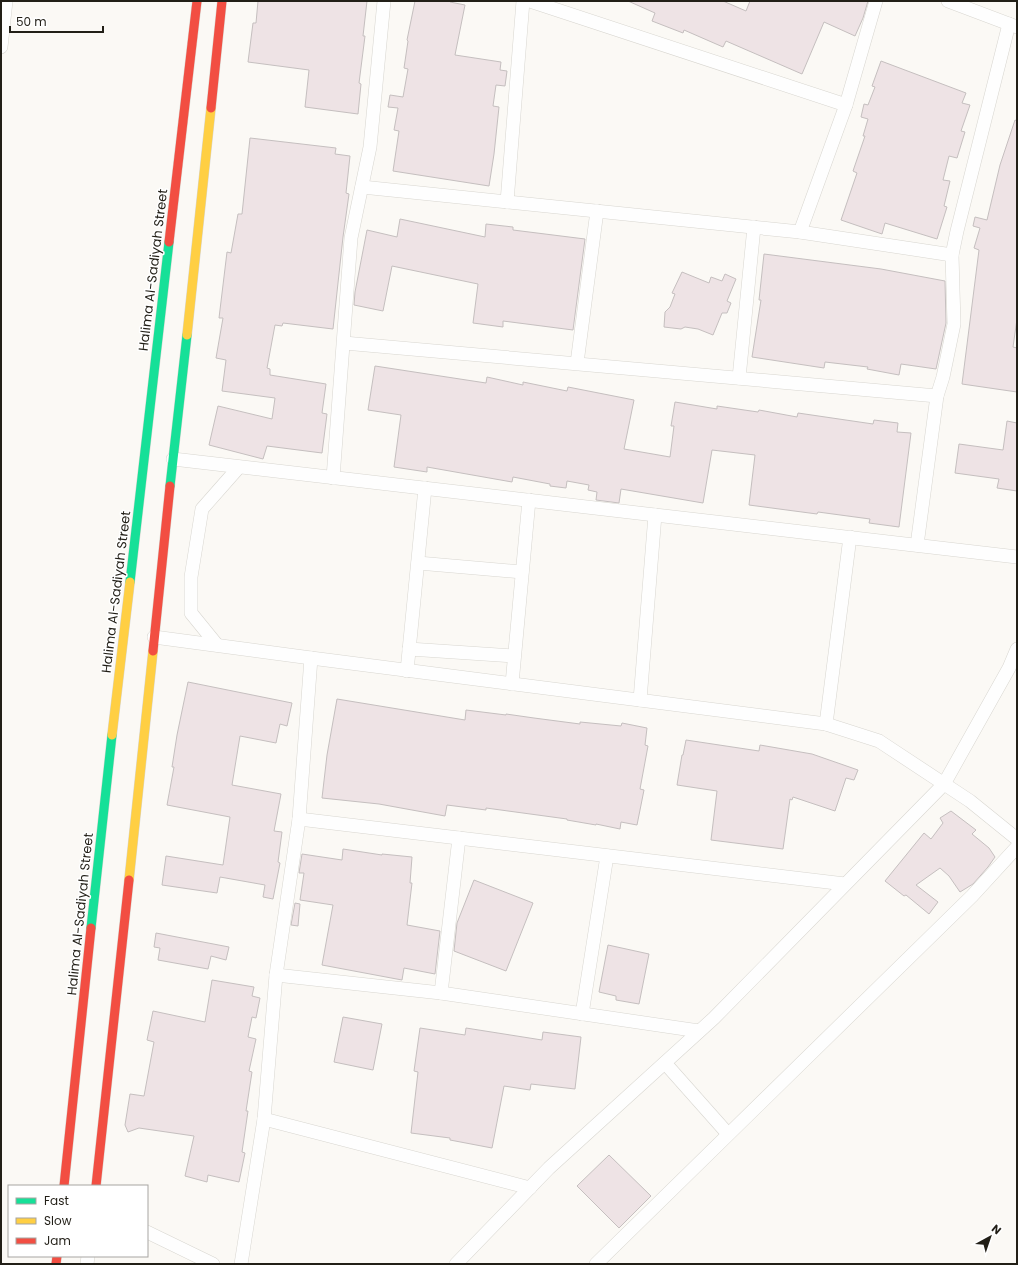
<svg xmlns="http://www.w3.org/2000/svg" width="1018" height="1265" font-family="Poppins,sans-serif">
  <rect width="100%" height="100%" fill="#fbf9f5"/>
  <g fill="#eee3e5" stroke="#c5bfbf">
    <path d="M258 1H367L363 36H365L359 83 361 84 358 114 305 107 309 70 248 62 253 23H256Z"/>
    <path d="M415 1H450V2L465 5 455 55 501 62 500 70 507 71 505 86 496 85 493 106 499 107 494 154 489 186 393 171 399 131 394 130 398 108 388 107 390 95 403 97 408 69 404 68 408 41 407 40Z"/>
    <path d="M628 1H723L746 11 750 1H868L863 18 855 36 824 22 802 74 726 41 723 47 684 30 683 33 652 21 655 13Z"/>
    <path d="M881 61 966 93 962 103 970 105 961 131 965 132 957 158 949 156 943 180 950 181 944 206 947 207 937 239 885 223 882 234 841 220 857 173 853 171 865 136H863L868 119 861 117 864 104 868 105 875 87 872 86Z"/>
    <path d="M1015 120 1017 121V319L1013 347 1017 348V392L962 384 979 250 974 248 980 228 973 226 975 217 987 220 1000 165Z"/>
    <path d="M250 138 336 148 335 154 350 156 346 193 349 194 343 237 333 329 283 323 282 326 275 325 267 368 270 369V375L326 384 322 413 327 414 322 453 267 446 263 459 209 445 218 406 272 419 275 398 222 391 226 360 216 358 223 318H219L227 252 231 253 238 214H242Z"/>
    <path d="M400 219 485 237 486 224 513 227V230L585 239 573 330 503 321V327L473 323 478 284 392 266 383 311 354 305 355 292 367 230 397 237Z"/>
    <path d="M764 254 881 269 945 281 946 323 936 369 901 364 899 375 867 369 868 367 825 362 824 368 752 357 761 300H759Z"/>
    <path d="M682 272 709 283 711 277 722 281 725 274 736 279 727 301 731 303 727 313H722L713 335 698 329 685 327 681 329 664 327 665 312 670 307 675 294 672 293Z"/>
    <path d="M375 366 486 383 487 377 523 385V382L567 391 568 387 634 400 624 449 670 457 674 426H671L675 402 717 409V406L758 412 759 410 797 417 798 413 873 424 874 420 898 423 897 432 911 433 899 527 869 523 870 519 818 512 817 514 749 505 755 455 712 450 703 503 621 489 619 503 596 500 597 492 588 490 589 485 567 481 566 488 550 486V484L513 477 512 482 427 467V472L394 467 401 415 368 410Z"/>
    <path d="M1007 421 1017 423V491L997 488 999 479 955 473 959 444 1003 450Z"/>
    <path d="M188 682 292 703 287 726 280 724 276 743 240 736 232 785 281 794 274 831 282 832 278 862 280 863 273 899 263 897 265 885 220 877 217 893 162 885 166 856 223 865 230 817 167 805 174 767H172L177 735Z"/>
    <path d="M337 699 465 720 466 710 506 715V714L534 718 580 724V722L621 726 622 723 647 728 645 745 648 746 640 789 644 790 637 825 621 822 620 829 596 824V825L567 820V819L486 808V810L447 805 445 816 379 804 322 798 327 755Z"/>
    <path d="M686 740 759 751 760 745 812 754 858 770 854 780 846 778 835 811 793 797 792 800 790 799 783 849 711 840 717 791 677 785 682 755H683Z"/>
    <path d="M951 811 976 830 972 834 989 848 995 857 988 867 973 884 960 892 949 876 940 868 916 885 938 902 929 914 906 895 904 896 885 881 924 833 931 839 943 823 940 818Z"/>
    <path d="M343 849 382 855V854L412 857 410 883H412L407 925 440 931 435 974 404 968 402 980 322 965 333 905 300 900 304 873H299L302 854 342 860Z"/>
    <path d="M474 880 533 903 506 971 454 951 457 923Z"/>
    <path d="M295 903 300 904 298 926 291 925Z"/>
    <path d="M156 933 229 947 226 960 211 956 208 969 158 960 160 948 154 947Z"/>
    <path d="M608 945 649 954 639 1004 616 1000V996L599 992Z"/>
    <path d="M212 980 254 987 252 996 260 998 256 1018 252 1017 248 1037 256 1039 249 1071 252 1072 246 1111H248L242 1152 245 1153 239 1182 208 1175 207 1182 185 1176 194 1136 139 1128 128 1132 125 1125 130 1094 144 1096 154 1042 147 1040 153 1011 205 1022Z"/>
    <path d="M343 1017 382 1024 373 1070 334 1062Z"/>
    <path d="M420 1028 465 1035 466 1028 542 1040 543 1032 581 1037 575 1089 531 1084 530 1090 504 1086 492 1148 450 1140V1138L411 1133 418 1072 414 1071Z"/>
    <path d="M609 1155 651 1196 619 1228 577 1186Z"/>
  </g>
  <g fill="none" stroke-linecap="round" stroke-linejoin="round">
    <g stroke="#d8d6d0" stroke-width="14">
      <g id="street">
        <path d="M530 1 846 105"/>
        <path d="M948 1 1017 27"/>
        <path d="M1 47 6 1"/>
        <path d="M362 187 800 232 952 255"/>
        <path d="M507 202 523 1"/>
        <path d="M800 232 846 105 876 1"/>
        <path d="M344 343 937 396"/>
        <path d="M577 363 597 211"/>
        <path d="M739 378 754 227"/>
        <path d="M173 459 1017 557"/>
        <path d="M333 478 351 238 370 147 384 1"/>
        <path d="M917 545 937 396 943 377 954 324 952 255 957 231 1009 24"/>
        <path d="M418 563 522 572"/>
        <path d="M154 637 311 658 826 724 879 741 970 801 1017 839"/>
        <path d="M217 645 191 613V577L202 509 239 467"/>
        <path d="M409 649 514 656"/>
        <path d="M407 671 425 488"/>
        <path d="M512 684 529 500"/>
        <path d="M640 700 655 515"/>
        <path d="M826 724 850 537"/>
        <path d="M299 819 845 884"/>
        <path d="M276 975 441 993 699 1031"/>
        <path d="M441 993 459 838"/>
        <path d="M582 1014 607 856"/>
        <path d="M665 1063 728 1134"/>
        <path d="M264 1119 530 1188"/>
        <path d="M147 1232 213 1264"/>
        <path d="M87 1264 88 1256"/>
        <path d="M241 1264 264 1119 276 975 299 819 311 658"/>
        <path d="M456 1264 549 1168 714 1018 944 784 1009 668 1017 649"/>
        <path d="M596 1264 972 896 1017 847"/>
      </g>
    </g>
    <g stroke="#d8d6d0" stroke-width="10">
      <g id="fast">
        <path d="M170 486 187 335"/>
        <path d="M130 582 169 242"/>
        <path d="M91 928 112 735"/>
      </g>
    </g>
    <g stroke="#d8d6d0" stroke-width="10">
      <g id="slow">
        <path d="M187 335 211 108"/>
        <path d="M112 735 130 582"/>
        <path d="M129 880 153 651"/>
      </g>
    </g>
    <g stroke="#d8d6d0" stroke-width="10">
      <g id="jam">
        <path d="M211 108 222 1"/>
        <path d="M169 242 197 1"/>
        <path d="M153 651 170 486"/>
        <path d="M64 1186 91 928"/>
        <path d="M96 1186 129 880"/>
        <path d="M56 1264 57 1256"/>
      </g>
    </g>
    <use href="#street" stroke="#fefefe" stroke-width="13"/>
    <use href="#fast" stroke="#16e098" stroke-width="9"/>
    <use href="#slow" stroke="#ffcf43" stroke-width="9"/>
    <use href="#jam" stroke="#f24e42" stroke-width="9"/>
  </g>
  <g text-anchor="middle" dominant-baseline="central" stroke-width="3" stroke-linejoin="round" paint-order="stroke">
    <g font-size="13" fill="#221f17" stroke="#fff">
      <text transform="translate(153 270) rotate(-83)">Halima Al-Sadiyah Street</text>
      <text transform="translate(116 592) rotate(-83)">Halima Al-Sadiyah Street</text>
      <text transform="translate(80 914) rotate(-84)">Halima Al-Sadiyah Street</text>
    </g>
  </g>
  <rect width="1018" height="1265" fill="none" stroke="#221f17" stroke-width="4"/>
  <rect x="8" y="1185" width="140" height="72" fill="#ffffff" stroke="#a7a5a2"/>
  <rect x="16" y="1198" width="20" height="6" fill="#16e098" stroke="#a7a5a2"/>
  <text x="44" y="1205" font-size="12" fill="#221f17">Fast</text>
  <rect x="16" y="1218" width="20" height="6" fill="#ffcf43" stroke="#a7a5a2"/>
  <text x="44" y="1225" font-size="12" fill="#221f17">Slow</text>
  <rect x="16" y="1238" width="20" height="6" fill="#f24e42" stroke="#a7a5a2"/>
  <text x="44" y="1245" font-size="12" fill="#221f17">Jam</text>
  <g transform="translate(990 1237) rotate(40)" stroke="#ffffff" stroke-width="3" paint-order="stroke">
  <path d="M0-3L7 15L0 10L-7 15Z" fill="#221f17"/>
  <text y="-6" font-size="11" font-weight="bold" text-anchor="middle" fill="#221f17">N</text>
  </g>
  <path d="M10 26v6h93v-6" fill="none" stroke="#221f17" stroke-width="2"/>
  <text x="16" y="26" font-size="12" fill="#221f17" stroke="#ffffff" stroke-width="3" paint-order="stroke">50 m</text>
</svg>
